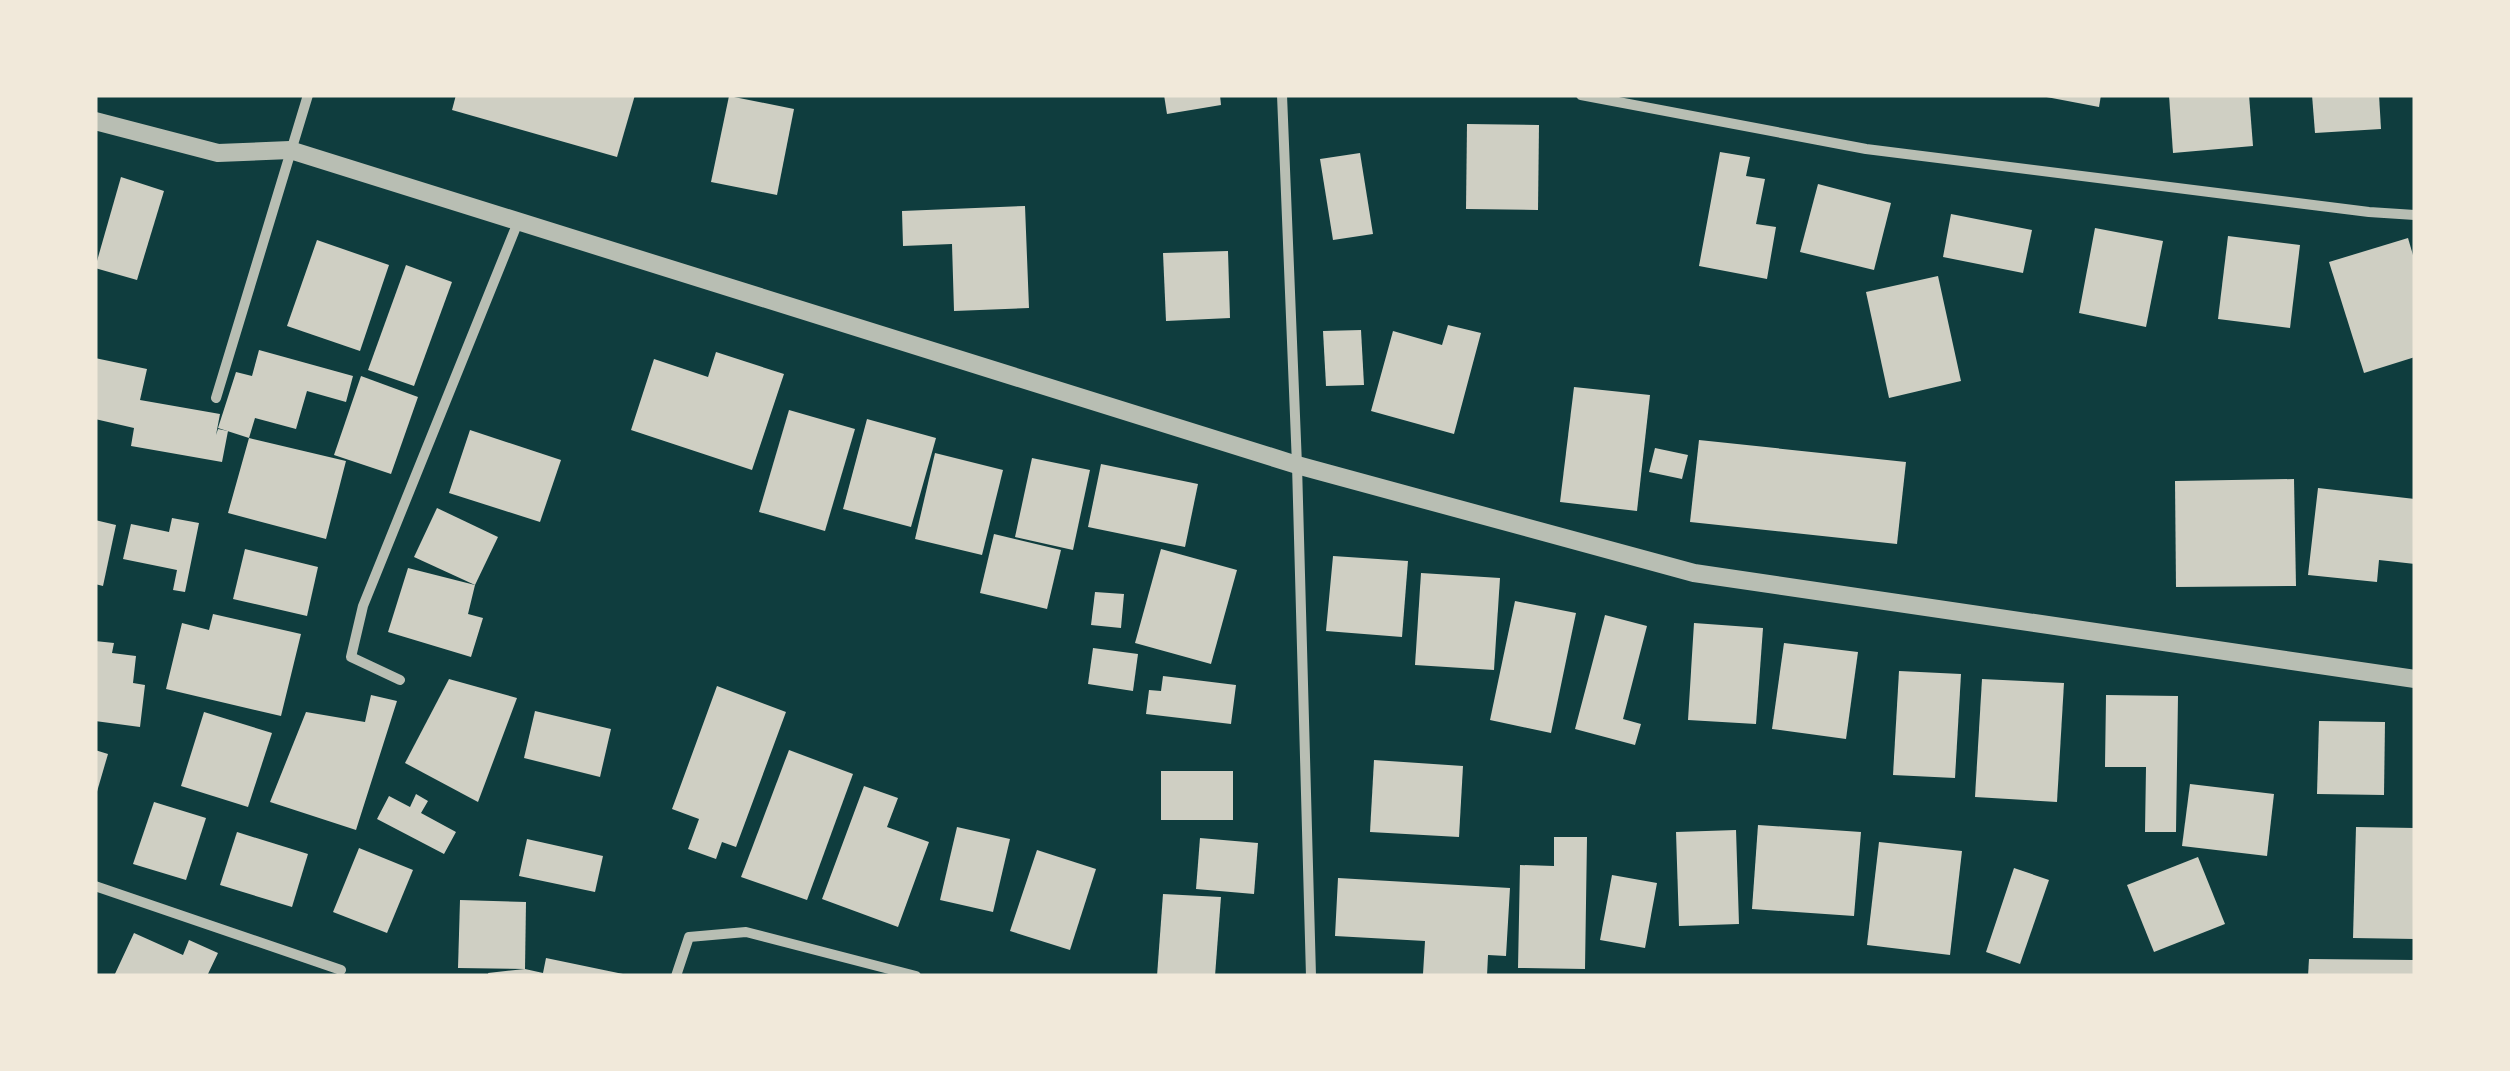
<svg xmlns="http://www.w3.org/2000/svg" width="2510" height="1071" font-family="Ubuntu,sans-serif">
  <rect width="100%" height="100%" fill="#0f3d3e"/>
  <g fill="#cfcfc3">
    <path d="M456 95H635L617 157 452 110Z"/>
    <path d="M1164 95H1220L1221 105 1167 114Z"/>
    <path d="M2036 95H2101L2099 107Z"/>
    <path d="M2169 95H2249L2253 146 2173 153Z"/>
    <path d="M2312 95H2379L2381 129 2315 133Z"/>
    <path d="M729 96 794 109 777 195 711 182Z"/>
    <path d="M1467 124 1539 125 1538 210 1466 209Z"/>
    <path d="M1720 152 1750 157 1746 176 1765 179 1756 224 1776 227 1767 279 1699 266Z"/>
    <path d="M1360 153 1373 234 1333 240 1320 159Z"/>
    <path d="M121 177 164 191 137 280 95 268Z"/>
    <path d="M1818 184 1891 203 1874 270 1800 252Z"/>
    <path d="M1025 206 1029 308 954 311 952 244 903 246 902 211Z"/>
    <path d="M1951 214 2032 230 2023 273 1943 257Z"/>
    <path d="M2095 228 2163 241 2146 327 2079 313Z"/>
    <path d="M2228 236 2300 245 2290 328 2218 319Z"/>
    <path d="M2408 238 2415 262V357L2364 373 2329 262Z"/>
    <path d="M317 240 389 265 360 351 287 326Z"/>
    <path d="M1228 251 1230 318 1166 321 1163 253Z"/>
    <path d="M406 265 452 282 414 386 368 370Z"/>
    <path d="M1938 276 1961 381 1889 398 1866 292Z"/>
    <path d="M1448 325 1481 333 1454 434 1371 411 1393 331 1442 345Z"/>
    <path d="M1361 330 1364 385 1326 386 1323 331Z"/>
    <path d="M259 350 353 376 346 402 307 391 296 429 255 418 249 438 346 461 326 539 228 513 249 438 218 428 236 372 252 376Z"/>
    <path d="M716 352 784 374 752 470 631 430 654 359 708 377Z"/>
    <path d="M95 358 147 369 140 400 220 414 216 435 218 429 228 431 222 462 131 446 134 428 95 419Z"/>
    <path d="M361 376 418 397 391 474 334 455Z"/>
    <path d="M1574 387 1650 395 1637 511 1560 502Z"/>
    <path d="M789 410 855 429 825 531 759 512Z"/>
    <path d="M867 419 936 438 911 527 843 509Z"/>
    <path d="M470 430 561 460 540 522 449 493Z"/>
    <path d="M1699 440 1906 462 1897 544 1690 522Z"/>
    <path d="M1655 448 1688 455 1682 479 1649 472Z"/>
    <path d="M935 453 1003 470 982 555 915 539Z"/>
    <path d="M1032 458 1090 470 1073 550 1015 537Z"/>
    <path d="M1101 464 1198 484 1185 547 1088 527Z"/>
    <path d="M2294 479 2296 586 2176 587 2175 481Z"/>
    <path d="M2318 488 2415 499V564L2379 560 2377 582 2308 575Z"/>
    <path d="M437 508 498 537 475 585 414 557Z"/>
    <path d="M172 518 199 523 185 592 173 590 177 570 123 559 131 524 169 532Z"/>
    <path d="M95 520 116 525 103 586 95 584Z"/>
    <path d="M994 534 1061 550 1047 609 980 593Z"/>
    <path d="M245 549 318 567 307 616 233 599Z"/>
    <path d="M1161 549 1237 570 1211 664 1135 643Z"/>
    <path d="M1333 556 1408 561 1402 637 1326 631Z"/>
    <path d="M408 568 475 585 468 614 483 618 471 657 388 632Z"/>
    <path d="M1421 573 1500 578 1494 670 1415 665Z"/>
    <path d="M1095 592 1124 594 1121 628 1091 625Z"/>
    <path d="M1515 601 1576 613 1551 733 1490 720Z"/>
    <path d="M213 614 301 634 281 716 166 689 182 623 209 630Z"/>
    <path d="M1605 615 1647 626 1623 719 1641 724 1635 745 1575 729Z"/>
    <path d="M1694 623 1763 628 1756 724 1688 720Z"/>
    <path d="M95 641 114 643 112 653 136 656 133 683 145 685 140 727 95 721Z"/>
    <path d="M1784 643 1858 652 1846 739 1772 729Z"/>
    <path d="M1093 648 1138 654 1133 691 1088 684Z"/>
    <path d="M1899 671 1961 674 1955 778 1893 775Z"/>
    <path d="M1163 676 1236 685 1231 724 1146 714 1149 690 1161 691Z"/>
    <path d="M449 679 517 698 478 802 405 763Z"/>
    <path d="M1982 679 2064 683 2057 802 1975 797Z"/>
    <path d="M717 686 786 712 736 847 722 842 716 859 688 849 699 819 672 809Z"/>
    <path d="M371 695 397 701 356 830 270 802 306 712 365 722Z"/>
    <path d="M2106 695 2178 696 2176 832H2145L2146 767H2105Z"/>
    <path d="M535 711 611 729 600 777 524 758Z"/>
    <path d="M204 712 272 733 248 807 181 786Z"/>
    <path d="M2319 721 2385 722 2384 795 2317 794Z"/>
    <path d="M95 750 108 754 96 795H95Z"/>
    <path d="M789 750 853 774 807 900 741 877Z"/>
    <path d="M1374 760 1463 766 1459 837 1370 832Z"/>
    <rect x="1161" y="771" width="72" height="49"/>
    <path d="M2190 784 2274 794 2267 856 2182 846Z"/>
    <path d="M864 786 898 798 887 827 929 842 898 927 822 899Z"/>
    <path d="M416 794 428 801 421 813 456 832 444 854 377 819 389 796 410 807Z"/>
    <path d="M154 802 206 818 186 880 133 864Z"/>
    <path d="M1758 825 1861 832 1854 916 1752 909Z"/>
    <path d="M957 827 1010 839 993 912 940 900Z"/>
    <path d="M2356 827 2415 828V939L2353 938Z"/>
    <path d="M1736 830 1739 924 1679 926 1676 832Z"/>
    <path d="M237 832 308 854 292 907 220 885Z"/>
    <path d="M1554 837H1587L1585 969 1518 968 1520 865 1554 866Z"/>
    <path d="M1200 838 1258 843 1254 894 1196 889Z"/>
    <path d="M527 839 603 856 595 892 519 876Z"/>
    <path d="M1879 842 1962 851 1950 955 1867 945Z"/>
    <path d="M359 848 413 870 387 933 333 912Z"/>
    <path d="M1037 850 1096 869 1070 950 1010 931Z"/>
    <path d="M2198 857 2225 924 2154 952 2127 885Z"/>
    <path d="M2014 868 2049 880 2020 964 1986 952Z"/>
    <path d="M1612 875 1657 883 1645 948 1600 940Z"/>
    <path d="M1338 878 1510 888 1506 956 1488 955 1487 976 1423 974 1425 941 1335 936Z"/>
    <path d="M1163 894 1221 897 1215 976H1157Z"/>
    <path d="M460 900 526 902 525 969 458 968Z"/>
    <path d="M134 933 183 955 189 940 218 953 207 976H114Z"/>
    <path d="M546 958 623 974V976H489L488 973 525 969 543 973Z"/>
    <path d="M2309 959 2415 960V976H2308Z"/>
  </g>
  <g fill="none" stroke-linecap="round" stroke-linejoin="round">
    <g stroke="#b8beb3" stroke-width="10">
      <path d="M1282 95 1297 465 1311 976"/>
      <path d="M1581 95 1866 149 2369 212 2415 215"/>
      <path d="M216 398 308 95"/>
      <path d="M400 680 351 657 363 606 518 222"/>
      <path d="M95 886 341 970"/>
      <path d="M676 976 689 937 746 932 916 976"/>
    </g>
    <path stroke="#b8beb3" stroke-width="18" d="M95 121 218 153 290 150 1297 465 1694 573 2415 679"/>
  </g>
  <rect width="2510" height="1071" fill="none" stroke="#f1e9da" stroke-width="195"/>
</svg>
